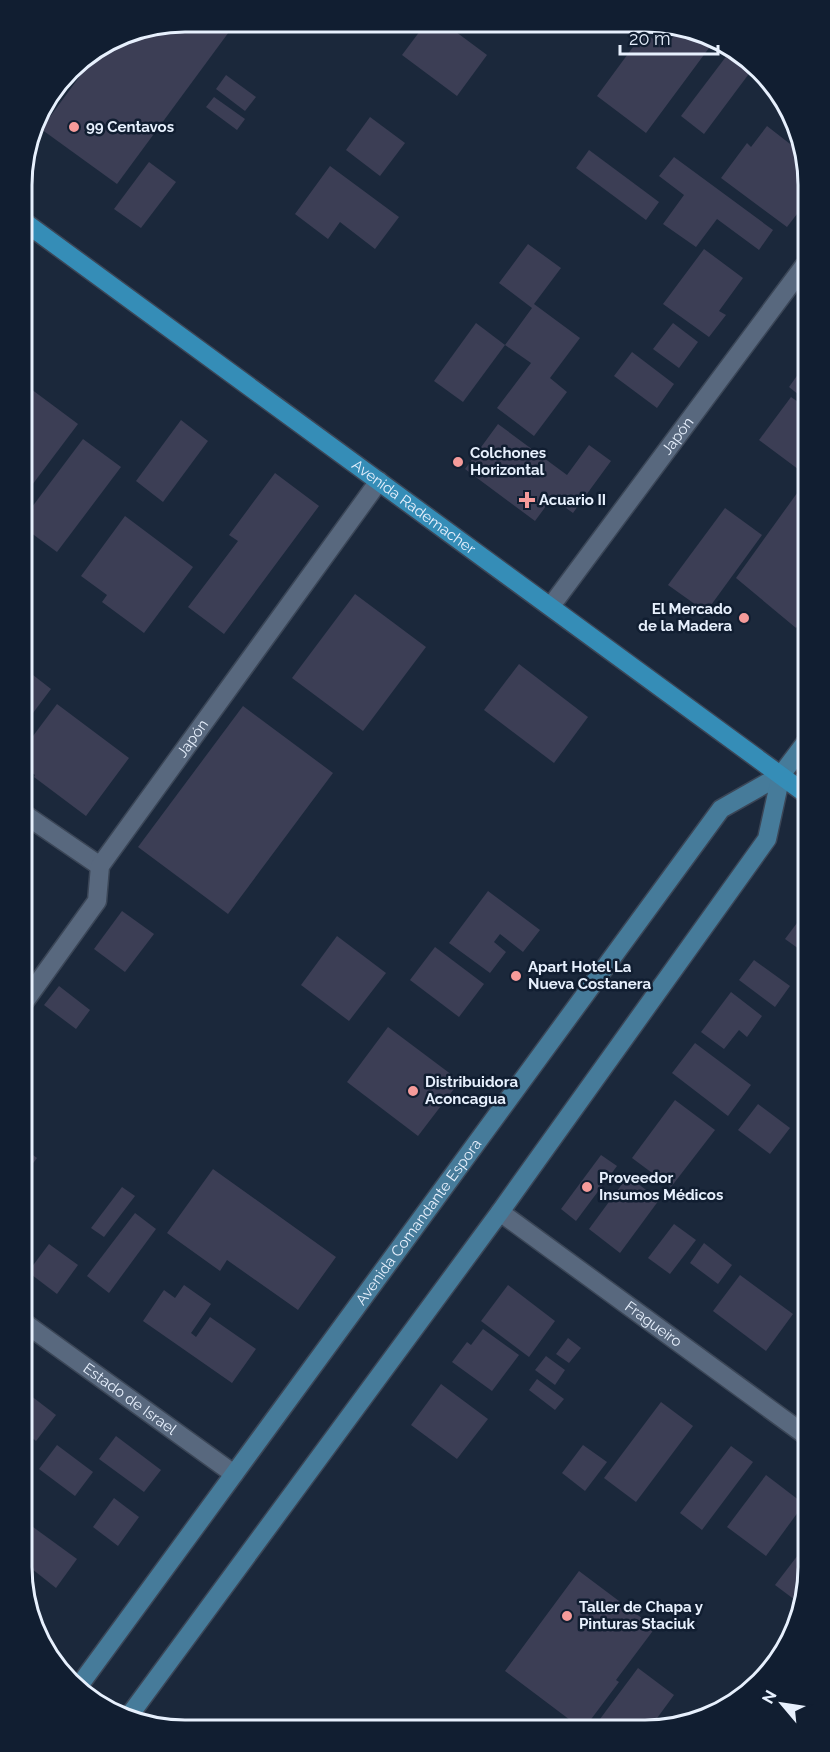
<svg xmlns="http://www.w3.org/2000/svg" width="830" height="1752" font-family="Raleway,sans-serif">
  <rect width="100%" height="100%" fill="#1b283b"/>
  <g fill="#3c3e55">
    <path d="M185 21H237L117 184 41 129 102 46 122 33Z"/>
    <path d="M426 23H444L487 55 457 96 402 55Z"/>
    <path d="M681 26 709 48 646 133 597 96 644 32 665 48Z"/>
    <path d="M728 54 751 71 704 134 681 116Z"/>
    <path d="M226 75 256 97 245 111 216 89Z"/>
    <path d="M214 97 245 119 237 130 206 107Z"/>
    <path d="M370 117 405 143 380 176 346 150Z"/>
    <path d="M767 126 803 154V180L801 184 803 185 804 205 787 227 721 178 747 143 751 147Z"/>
    <path d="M589 150 659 202 646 220 576 168Z"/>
    <path d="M674 157 773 230 759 250 717 219 696 247 663 224 684 195 659 176Z"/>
    <path d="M149 162 176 182 141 228 114 209Z"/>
    <path d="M330 166 399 217 375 249 340 222 328 239 295 214Z"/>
    <path d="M528 244 561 268 534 304 580 338 550 378 567 392 534 436 497 408 531 363 505 345 532 308 499 283Z"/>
    <path d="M704 249 743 278 719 311 726 315 709 337 663 304Z"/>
    <path d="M476 323 505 345 463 402 434 381Z"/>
    <path d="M673 323 698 342 679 368 653 349Z"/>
    <path d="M632 352 674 384 657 408 614 376Z"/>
    <path d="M804 366V399L789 387Z"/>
    <path d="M31 389 78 424 23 497V399Z"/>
    <path d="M791 397 804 406 805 469 802 472 759 440Z"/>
    <path d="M181 420 208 441 163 502 136 481Z"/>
    <path d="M498 424 567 475 589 445 611 461 573 513 552 498 535 521 465 469Z"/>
    <path d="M83 439 121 467 57 552 23 527V519Z"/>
    <path d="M275 473 319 506 224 634 188 607 238 541 229 535Z"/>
    <path d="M805 482V616L796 628 736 578Z"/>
    <path d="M725 508 762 535 706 612 668 585Z"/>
    <path d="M125 516 193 567 144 633 102 602 107 595 81 576Z"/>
    <path d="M355 594 426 647 363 731 292 678Z"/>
    <path d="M519 664 588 717 554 763 484 710Z"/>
    <path d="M24 668 51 689 24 725Z"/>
    <path d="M57 704 129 758 86 816 34 777 35 775 24 767V748Z"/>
    <path d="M243 706 333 773 228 914 138 847Z"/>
    <path d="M488 891 540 930 523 952 500 934 494 942 506 952 490 973 449 943Z"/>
    <path d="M122 911 154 934 125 972 94 949Z"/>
    <path d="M806 911V954L785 939Z"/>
    <path d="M337 936 386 973 349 1021 301 985Z"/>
    <path d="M435 947 484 984 459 1017 410 980Z"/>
    <path d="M754 960 790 986 775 1007 739 980Z"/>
    <path d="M59 986 90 1010 76 1029 44 1005Z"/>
    <path d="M731 992 762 1016 747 1037 739 1030 724 1049 701 1032Z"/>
    <path d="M388 1027 460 1081 418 1136 347 1082Z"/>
    <path d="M695 1043 751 1085 728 1116 672 1073Z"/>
    <path d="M675 1100 715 1130 671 1187 632 1158Z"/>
    <path d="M758 1104 790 1128 770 1154 738 1130Z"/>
    <path d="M25 1149 37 1158 25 1174Z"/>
    <path d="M601 1155 617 1166 576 1221 561 1209Z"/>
    <path d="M213 1169 336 1257 298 1310 227 1260 220 1271 167 1233Z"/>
    <path d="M628 1176 659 1200 620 1253 589 1229Z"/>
    <path d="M122 1187 135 1196 104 1237 91 1228Z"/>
    <path d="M135 1213 156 1229 109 1293 87 1276Z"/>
    <path d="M674 1224 696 1240 670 1274 648 1258Z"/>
    <path d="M704 1243 732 1265 718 1284 690 1263Z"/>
    <path d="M49 1244 78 1265 57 1294 28 1272Z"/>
    <path d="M740 1275 793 1314 766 1351 713 1311Z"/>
    <path d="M184 1285 211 1304 191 1333 196 1337 210 1317 256 1349 232 1383 143 1321 164 1290 175 1298Z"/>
    <path d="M508 1285 555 1321 529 1357 481 1321Z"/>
    <path d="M483 1329 519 1355 492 1391 452 1362 467 1342 471 1345Z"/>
    <path d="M568 1338 581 1348 569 1363 556 1354Z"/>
    <path d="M546 1356 565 1370 555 1385 535 1370Z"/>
    <path d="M537 1379 564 1399 555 1410 529 1390Z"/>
    <path d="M441 1384 488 1419 457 1459 411 1425Z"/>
    <path d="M26 1392 56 1415 36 1441 26 1433Z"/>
    <path d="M661 1402 693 1426 636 1502 604 1478Z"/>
    <path d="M116 1436 161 1470 144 1492 99 1459Z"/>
    <path d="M57 1445 93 1472 75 1496 39 1469Z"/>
    <path d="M583 1445 607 1462 585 1491 562 1473Z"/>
    <path d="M731 1446 753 1462 702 1530 680 1513Z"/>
    <path d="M766 1475 804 1504 766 1556 727 1527Z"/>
    <path d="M114 1498 139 1517 118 1546 93 1527Z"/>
    <path d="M33 1527 77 1559 56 1588 27 1565 26 1535Z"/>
    <path d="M808 1542 809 1578 799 1603 775 1585Z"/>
    <path d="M579 1571 655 1628 616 1680 619 1682 586 1726H578L505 1671Z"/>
    <path d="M638 1668 674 1695 652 1725 609 1726 600 1719Z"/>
  </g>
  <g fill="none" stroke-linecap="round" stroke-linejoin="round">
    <g stroke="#3b4657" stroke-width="21">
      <g id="street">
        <path id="s1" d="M551 606 804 266"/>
        <path d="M24 814 100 866"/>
        <path id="s2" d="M25 1001 97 901 100 866 379 481"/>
        <path id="s3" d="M500 1212 808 1437"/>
        <path id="s4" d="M26 1324 234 1474"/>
      </g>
    </g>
    <g stroke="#3b4657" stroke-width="21">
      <g id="secondary">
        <path id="s5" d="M76 1690 721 809 781 775 806 742"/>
        <path d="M129 1716 500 1212 767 839 781 775"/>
      </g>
    </g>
    <g stroke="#3b4657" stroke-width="21">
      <g id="primary">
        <path id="s6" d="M23 221 806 794"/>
      </g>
    </g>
    <use href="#street" stroke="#58687e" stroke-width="18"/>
    <use href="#secondary" stroke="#467b9a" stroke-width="18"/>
    <use href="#primary" stroke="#358db7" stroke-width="18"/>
  </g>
  <g fill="#f59b9a" stroke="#111e31" stroke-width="2">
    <circle cx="74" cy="127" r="6"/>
    <circle cx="458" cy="462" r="6"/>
    <path d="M524 491h6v6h6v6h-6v6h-6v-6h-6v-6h6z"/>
    <circle cx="744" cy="618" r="6"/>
    <circle cx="516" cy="976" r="6"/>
    <circle cx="413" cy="1091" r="6"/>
    <circle cx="587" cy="1187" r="6"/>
    <circle cx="567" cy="1616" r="6"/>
  </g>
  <g text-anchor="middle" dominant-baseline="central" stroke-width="5" stroke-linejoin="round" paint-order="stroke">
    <g font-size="15" font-weight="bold" fill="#e7f0fd" stroke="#111e31" text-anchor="start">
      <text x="86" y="127">99 Centavos</text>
      <text x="470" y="453">Colchones<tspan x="470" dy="17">Horizontal</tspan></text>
      <text x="539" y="500">Acuario II</text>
      <text x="732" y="609" text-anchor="end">El Mercado<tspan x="732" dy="17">de la Madera</tspan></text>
      <text x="528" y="967">Apart Hotel La<tspan x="528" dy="17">Nueva Costanera</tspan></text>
      <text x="425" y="1082">Distribuidora<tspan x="425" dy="17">Aconcagua</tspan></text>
      <text x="599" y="1178">Proveedor<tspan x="599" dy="17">Insumos Médicos</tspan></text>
      <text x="579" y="1607">Taller de Chapa y<tspan x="579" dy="17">Pinturas Staciuk</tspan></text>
    </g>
    <g font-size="15" fill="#e7f0fd" stroke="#111e31">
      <text stroke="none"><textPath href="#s1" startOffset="212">Japón</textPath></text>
      <text stroke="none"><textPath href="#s6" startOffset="484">Avenida Rademacher</textPath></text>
      <text stroke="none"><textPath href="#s2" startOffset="316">Japón</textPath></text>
      <text stroke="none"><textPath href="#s5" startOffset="580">Avenida Comandante Espora</textPath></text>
      <text stroke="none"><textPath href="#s3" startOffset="190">Fragueiro</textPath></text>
      <text stroke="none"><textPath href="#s4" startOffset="128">Estado de Israel</textPath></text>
    </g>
  </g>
  <path d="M0 0H830V1752H0ZM185 32H645A153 153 0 0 1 798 185V1567A153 153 0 0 1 645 1720H185A153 153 0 0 1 32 1567V185A153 153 0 0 1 185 32Z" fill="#111e31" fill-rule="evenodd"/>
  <path fill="none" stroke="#e7f0fd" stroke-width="3" d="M185 32H645A153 153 0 0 1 798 185V1567A153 153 0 0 1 645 1720H185A153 153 0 0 1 32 1567V185A153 153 0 0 1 185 32Z"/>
  <g transform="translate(782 1704) rotate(299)" stroke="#111e31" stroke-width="4.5" paint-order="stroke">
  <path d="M0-4.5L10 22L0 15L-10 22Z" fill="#e7f0fd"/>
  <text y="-9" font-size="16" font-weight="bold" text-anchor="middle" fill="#e7f0fd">N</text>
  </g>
  <path d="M620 45v9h98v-9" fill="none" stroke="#e7f0fd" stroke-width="3"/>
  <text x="629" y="45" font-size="18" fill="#e7f0fd" stroke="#111e31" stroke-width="4.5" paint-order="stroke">20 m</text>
</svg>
